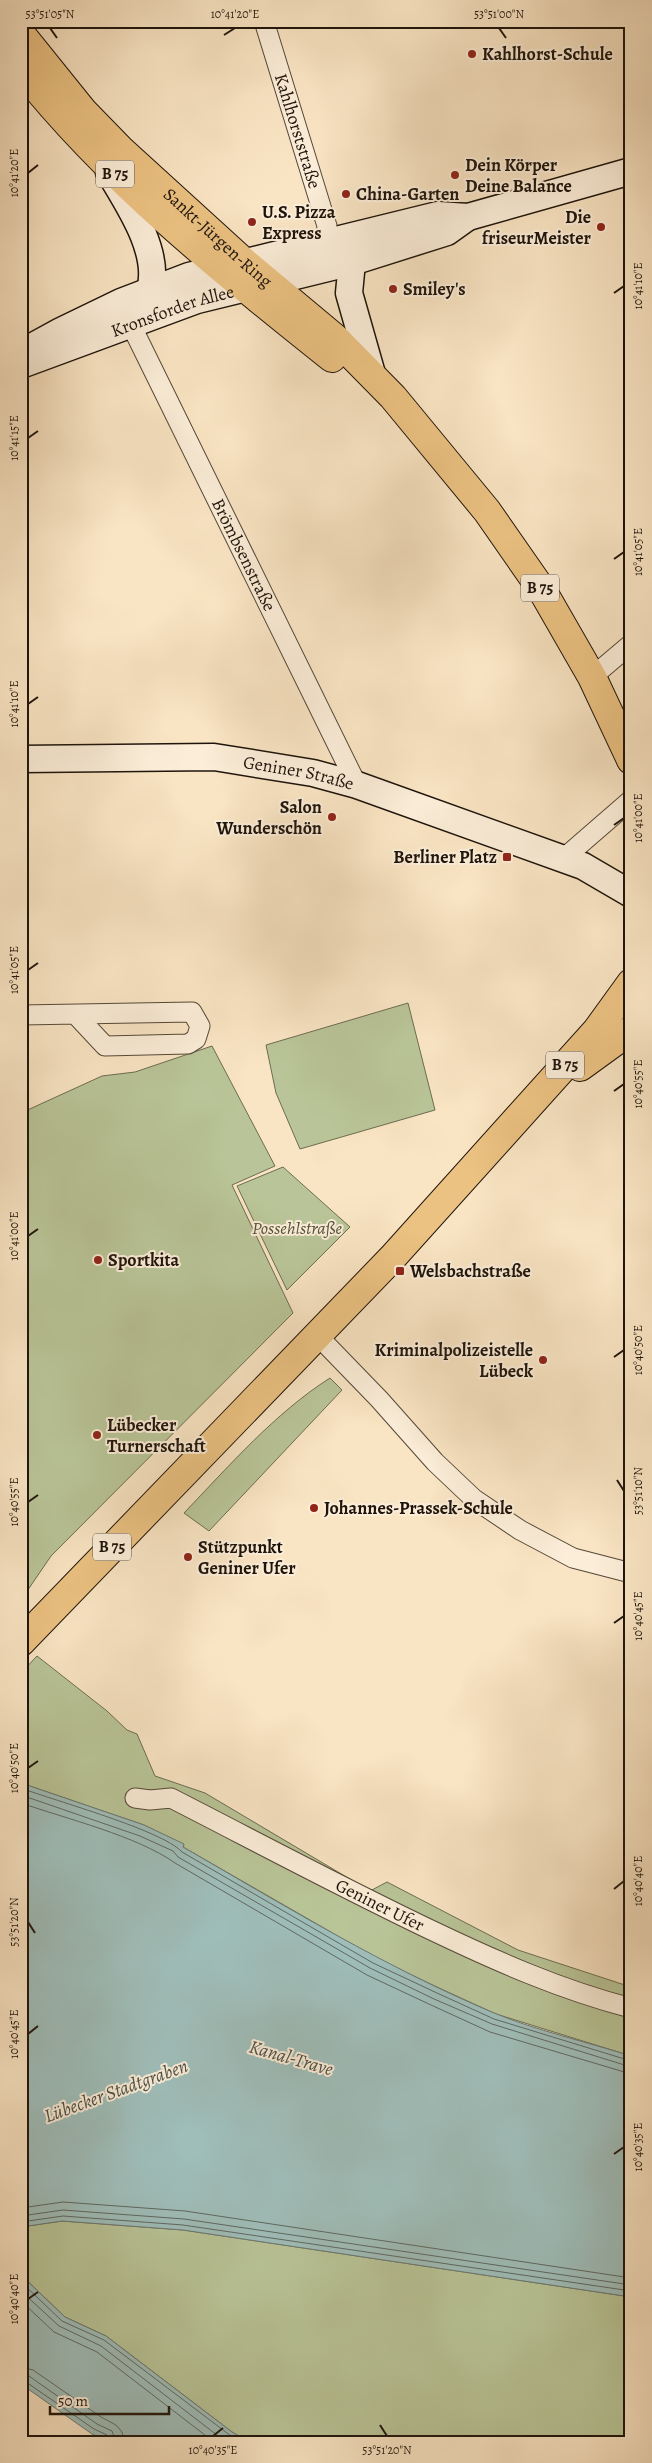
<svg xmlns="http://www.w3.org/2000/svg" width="652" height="2463" font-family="Alegreya,serif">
  <rect width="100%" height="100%" fill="#f9e4c3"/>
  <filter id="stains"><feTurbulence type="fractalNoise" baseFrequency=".004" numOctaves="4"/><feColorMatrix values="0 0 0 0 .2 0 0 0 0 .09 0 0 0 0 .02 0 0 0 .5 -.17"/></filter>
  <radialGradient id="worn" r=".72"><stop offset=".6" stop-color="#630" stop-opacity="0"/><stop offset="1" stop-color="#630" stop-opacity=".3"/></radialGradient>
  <g fill="#b9c598" stroke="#6c6c52">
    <path d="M408 1003 435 1110 300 1149 276 1093 266 1045Z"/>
    <path d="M212 1046 275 1166 232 1185 293 1313 51 1556 21 1600V1113L102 1076 135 1072Z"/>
    <path d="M283 1167 350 1227 287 1290 237 1186Z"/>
    <path d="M330 1378 342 1390 209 1531 184 1513C229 1466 275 1413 330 1378Z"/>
    <path d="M37 1656 107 1711 127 1730 137 1734 155 1776 205 1793 370 1891 387 1882 518 1950 631 1987V2056L496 2014 439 1988 376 1958 183 1847 184 1845 144 1825 21 1783V1673Z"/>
    <path d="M62 2221 183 2230 631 2297V2442H249L232 2432 106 2336 65 2317 21 2275V2227Z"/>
  </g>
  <g fill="#9fbeba" stroke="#6b7a74">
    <path d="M21 1783 144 1825 184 1844 183 1847C285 1906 385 1967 494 2013 535 2030 587 2042 631 2056V2297L183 2230 62 2221 21 2227Z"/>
    <path d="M21 2275 65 2317 106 2336 232 2432 249 2442H110L92 2434 21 2384Z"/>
  </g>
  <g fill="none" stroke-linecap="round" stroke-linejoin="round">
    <g stroke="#5e6962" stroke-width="1">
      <path d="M21 1788C55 1801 162 1830 182 1852L373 1963 437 1993 494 2019 631 2061"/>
      <path d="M21 1795 140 1836 173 1851 178 1857 370 1968 434 1999 492 2024 631 2067"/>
      <path d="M21 1803C67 1819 137 1836 175 1863L367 1975 431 2005 490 2032 631 2074"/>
      <path d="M21 2208 63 2202 185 2211 631 2278"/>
      <path d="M21 2216 63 2210 184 2219 631 2285"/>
      <path d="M21 2222 63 2216 183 2225 631 2291"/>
      <path d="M21 2282 62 2321 104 2340 239 2442"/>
      <path d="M21 2291 59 2326 101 2346 226 2442"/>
      <path d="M21 2301 54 2332 97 2352 214 2442"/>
      <path d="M21 2367 33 2370 101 2417 116 2425 122 2432 124 2442"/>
      <path d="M21 2374 29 2376 97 2424 112 2431 116 2442"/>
      <path d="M21 2381 26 2382 94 2429 107 2435 110 2442"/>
    </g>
    <g stroke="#554839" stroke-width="21">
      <g id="street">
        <path id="s1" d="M264 21 327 226 326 241"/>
        <path id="s2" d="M131 325 357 785"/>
        <path d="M592 677 631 644"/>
        <path d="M563 859 631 800"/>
        <path d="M21 1015 192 1012 200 1026 196 1039 188 1044 105 1046 76 1015"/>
        <path d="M317 1335 379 1399 435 1462 474 1499 520 1530 573 1558 631 1573"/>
        <path id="s3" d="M135 1798 150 1800 171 1798C257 1842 343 1888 431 1930 496 1961 561 1990 631 2008"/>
      </g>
    </g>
    <g stroke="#1e140b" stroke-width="29">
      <g id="secondary">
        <path d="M109 172C128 204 161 252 150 290"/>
        <path d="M352 262 349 293 372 374"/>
        <path d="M30 348 61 331 121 302 189 276 438 215 468 217"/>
        <path id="s4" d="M21 365 197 300 352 262 447 232 468 217 631 171"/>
        <path id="s5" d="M21 759 214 757 313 773 357 785 583 866 631 894"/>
      </g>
    </g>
    <g stroke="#1e140b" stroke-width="30">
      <g id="primary">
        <path id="s6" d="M21 34 83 111 120 149 244 262 335 338 393 397 487 511 542 590 592 677 631 760"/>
        <path d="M21 69C110 181 220 269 332 358"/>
        <path d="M580 1067 631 1030"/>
        <path d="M21 1642 392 1258 597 1030 631 983"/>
      </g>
    </g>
    <use href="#street" stroke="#fbedd8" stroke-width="19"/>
    <use href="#secondary" stroke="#fbedd8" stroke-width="26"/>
    <use href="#primary" stroke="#ecc282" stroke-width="28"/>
  </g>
  <path fill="none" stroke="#1e140b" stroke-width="2" d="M50 28 57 38M499 28 506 38M224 35 235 28M28 173 38 165M614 293 624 286M28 438 38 431M614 559 624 552M28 704 38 697M614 825 624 818M28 970 38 963M614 1091 624 1084M28 1236 38 1229M614 1357 624 1350M617 1480 624 1491M28 1502 38 1495M614 1623 624 1616M28 1768 38 1761M614 1889 624 1881M28 1922 35 1933M28 2034 38 2026M614 2154 624 2147M28 2299 38 2292M380 2425 387 2436M213 2436 223 2428"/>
  <g fill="#8f2418" stroke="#fbedd8" stroke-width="2">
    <circle cx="472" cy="54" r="5"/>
    <circle cx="455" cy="175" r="5"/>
    <circle cx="346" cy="194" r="5"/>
    <circle cx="252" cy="222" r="5"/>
    <circle cx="601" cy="227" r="5"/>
    <circle cx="393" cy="289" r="5"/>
    <circle cx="332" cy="817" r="5"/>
    <rect x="502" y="852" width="10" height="10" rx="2.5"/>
    <circle cx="98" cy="1260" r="5"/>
    <rect x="395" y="1266" width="10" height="10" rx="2.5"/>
    <circle cx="543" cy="1360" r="5"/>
    <circle cx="97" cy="1435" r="5"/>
    <circle cx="314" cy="1508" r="5"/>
    <circle cx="188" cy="1557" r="5"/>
  </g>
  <g text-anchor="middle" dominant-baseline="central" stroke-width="4" stroke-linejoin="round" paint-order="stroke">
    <g fill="#fbedd8" stroke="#605548" stroke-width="1">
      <rect x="96" y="160.5" width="38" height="27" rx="4"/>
      <rect x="521" y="574.5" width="38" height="27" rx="4"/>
      <rect x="546" y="1051.5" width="38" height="27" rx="4"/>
      <rect x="93" y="1533.5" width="38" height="27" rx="4"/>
    </g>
    <g font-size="16" font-weight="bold" fill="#1e140b">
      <text x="115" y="174">B 75</text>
      <text x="540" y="588">B 75</text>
      <text x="565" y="1065">B 75</text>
      <text x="112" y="1547">B 75</text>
    </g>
    <g font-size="18" font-weight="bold" fill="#1e140b" stroke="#fbedd8" text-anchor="start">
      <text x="482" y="54">Kahlhorst-Schule</text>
      <text x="465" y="165">Dein Körper<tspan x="465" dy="21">Deine Balance</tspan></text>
      <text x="356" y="194">China-Garten</text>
      <text x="262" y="212">U.S. Pizza<tspan x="262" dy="21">Express</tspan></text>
      <text x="591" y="217" text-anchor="end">Die<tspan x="591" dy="21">friseurMeister</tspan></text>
      <text x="403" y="289">Smiley's</text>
      <text x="322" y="807" text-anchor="end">Salon<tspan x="322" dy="21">Wunderschön</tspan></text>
      <text x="497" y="857" text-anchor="end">Berliner Platz</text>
      <text x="108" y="1260">Sportkita</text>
      <text x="410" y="1271">Welsbachstraße</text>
      <text x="533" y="1350" text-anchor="end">Kriminalpolizeistelle<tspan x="533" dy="21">Lübeck</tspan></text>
      <text x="107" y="1425">Lübecker<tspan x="107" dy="21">Turnerschaft</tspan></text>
      <text x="324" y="1508">Johannes-Prassek-Schule</text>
      <text x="198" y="1547">Stützpunkt<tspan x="198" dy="21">Geniner Ufer</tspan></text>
    </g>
    <g font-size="18" fill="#1e140b" stroke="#fbedd8">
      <text stroke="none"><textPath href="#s1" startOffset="115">Kahlhorststraße</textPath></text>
      <text stroke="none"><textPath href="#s6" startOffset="284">Sankt-Jürgen-Ring</textPath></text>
      <text stroke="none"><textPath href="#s4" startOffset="161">Kronsforder Allee</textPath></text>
      <text stroke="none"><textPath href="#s2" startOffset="256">Brömbsenstraße</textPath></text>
      <text stroke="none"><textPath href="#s5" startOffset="279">Geniner Straße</textPath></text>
      <text stroke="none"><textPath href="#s3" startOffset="271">Geniner Ufer</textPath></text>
    </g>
    <g font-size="18" font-style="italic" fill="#54523c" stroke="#fbedd8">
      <text x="297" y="1228">Possehlstraße</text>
    </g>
    <g font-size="19" font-style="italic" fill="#4b5048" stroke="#fbedd8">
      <text transform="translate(291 2058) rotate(16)">Kanal-Trave</text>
      <text transform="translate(116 2091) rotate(-20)">Lübecker Stadtgraben</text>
    </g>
  </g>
  <rect width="652" height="2463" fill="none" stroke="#f9e4c3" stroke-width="55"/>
  <path d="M50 2406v8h119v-8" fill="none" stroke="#1e140b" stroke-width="2.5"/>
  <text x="58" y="2406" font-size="15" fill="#1e140b" stroke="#fbedd8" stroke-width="4" paint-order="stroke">50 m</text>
  <rect x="28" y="28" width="596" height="2408" fill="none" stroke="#1e140b" stroke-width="2"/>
  <g font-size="12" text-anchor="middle" fill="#1e140b">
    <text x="50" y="18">53°51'05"N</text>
    <text x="235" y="18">10°41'20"E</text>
    <text x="499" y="18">53°51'00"N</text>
    <text transform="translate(14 173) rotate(-90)" y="4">10°41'20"E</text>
    <text transform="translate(638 286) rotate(-90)" y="4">10°41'10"E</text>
    <text transform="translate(14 438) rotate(-90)" y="4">10°41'15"E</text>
    <text transform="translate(638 552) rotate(-90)" y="4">10°41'05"E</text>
    <text transform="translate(14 704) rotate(-90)" y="4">10°41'10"E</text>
    <text transform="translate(638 818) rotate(-90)" y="4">10°41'00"E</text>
    <text transform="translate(14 970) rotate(-90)" y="4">10°41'05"E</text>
    <text transform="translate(638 1084) rotate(-90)" y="4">10°40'55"E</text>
    <text transform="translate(14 1236) rotate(-90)" y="4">10°41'00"E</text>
    <text transform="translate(638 1350) rotate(-90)" y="4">10°40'50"E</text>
    <text transform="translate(638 1491) rotate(-90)" y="4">53°51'10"N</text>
    <text transform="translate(14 1502) rotate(-90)" y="4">10°40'55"E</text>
    <text transform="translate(638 1616) rotate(-90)" y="4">10°40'45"E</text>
    <text transform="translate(14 1768) rotate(-90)" y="4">10°40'50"E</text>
    <text transform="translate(638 1881) rotate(-90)" y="4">10°40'40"E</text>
    <text transform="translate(14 1922) rotate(-90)" y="4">53°51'20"N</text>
    <text transform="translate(14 2034) rotate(-90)" y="4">10°40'45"E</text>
    <text transform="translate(638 2147) rotate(-90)" y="4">10°40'35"E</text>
    <text transform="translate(14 2299) rotate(-90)" y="4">10°40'40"E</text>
    <text x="213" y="2454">10°40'35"E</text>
    <text x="387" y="2454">53°51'20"N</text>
  </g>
  <rect width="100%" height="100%" filter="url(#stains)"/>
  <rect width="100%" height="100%" fill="url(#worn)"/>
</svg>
